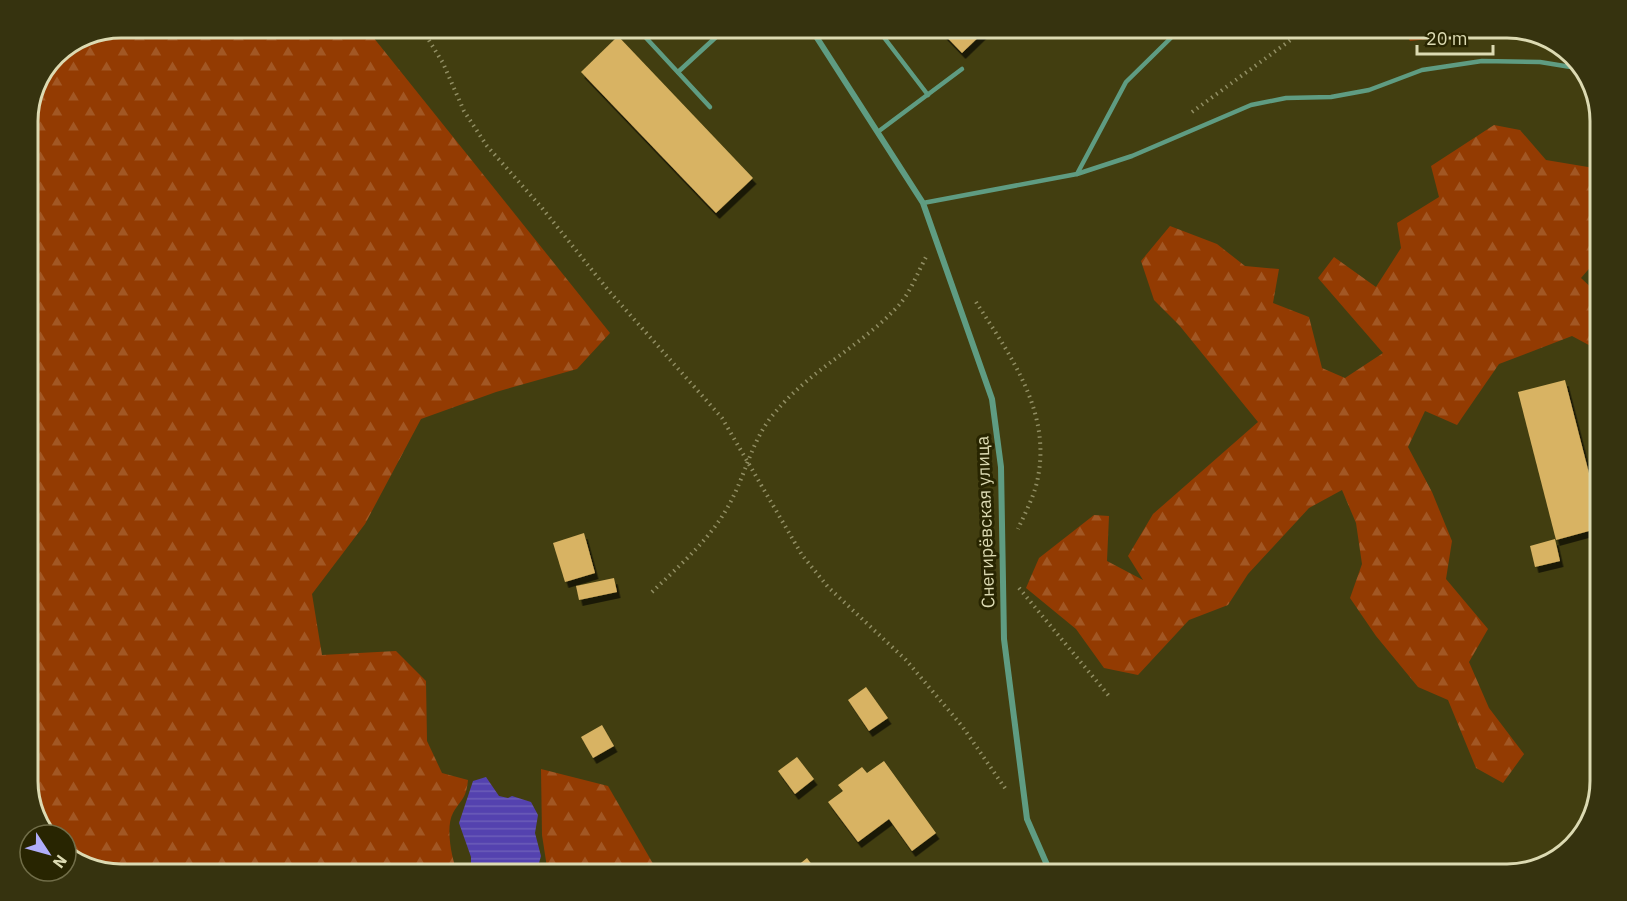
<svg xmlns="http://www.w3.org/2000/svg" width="1627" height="901" font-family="'IBM Plex Sans',sans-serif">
  <defs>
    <pattern id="forest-firs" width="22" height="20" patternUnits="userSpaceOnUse" patternTransform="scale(1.5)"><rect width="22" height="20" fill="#933b02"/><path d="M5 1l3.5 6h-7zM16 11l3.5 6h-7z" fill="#a25724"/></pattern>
    <pattern id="water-rules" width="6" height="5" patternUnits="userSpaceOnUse" patternTransform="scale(1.5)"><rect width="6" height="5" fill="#5442af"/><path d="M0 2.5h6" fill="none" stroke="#6c5db8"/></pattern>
    <filter id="shadow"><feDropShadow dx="3.5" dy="6" stdDeviation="0" flood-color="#0009"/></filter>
  </defs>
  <rect width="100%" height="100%" fill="#423e10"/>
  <g fill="url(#forest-firs)">
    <path d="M120 27H365L610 333 577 369 496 392 421 419 365 524 312 594 322 655 396 651 426 681 427 741 442 773 468 780C466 799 462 798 453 813 445 827 452 861 458 874H120L74 862 66 854V835H47L40 828 27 787V114L55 54Z"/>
    <path d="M1401 27H1462L1457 36 1410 41Z"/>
    <path d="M1494 125 1520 130 1546 160 1600 169V256L1581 278 1600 296V351L1572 336 1499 364 1457 425 1425 411 1408 447 1432 492 1452 541 1446 579 1488 629 1469 662 1489 708 1524 754 1503 783 1476 768 1448 700 1418 687 1376 636 1350 598 1362 564 1356 523 1342 490 1309 508 1248 574 1228 605 1189 620 1138 675 1104 668 1076 629 1026 588 1039 558 1094 515 1109 516 1107 561 1143 580 1128 556 1153 514 1258 422 1179 325 1154 300 1141 261 1170 226 1217 244 1245 266 1279 269 1273 303 1309 317 1322 368 1345 378 1383 353 1318 278 1334 257 1376 287 1401 248 1397 223 1439 197 1431 166Z"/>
    <path d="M541 769 608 786 659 874H548L542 835Z"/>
  </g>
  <path fill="url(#water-rules)" d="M486 777 499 796 508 798 512 796 531 802 538 815 535 833 541 856 536 874H471V857L459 823 473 781Z"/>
  <g fill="#d8b363" filter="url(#shadow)">
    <path d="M937 27H989L962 53Z"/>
    <path d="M618 36 753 178 716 213 581 72Z"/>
    <path d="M1565 380 1600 516V528L1556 540 1518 392Z"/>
    <path d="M584 533 595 573 565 582 553 543Z"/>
    <path d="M1555 539 1560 561 1535 567 1530 546Z"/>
    <path d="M614 578 617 592 579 600 576 586Z"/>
    <path d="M866 687 888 718 869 731 848 700Z"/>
    <path d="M602 725 614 746 593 758 581 737Z"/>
    <path d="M797 757 814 779 795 794 778 771Z"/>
    <path d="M884 761 936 833 912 851 889 819 858 842 828 802 843 791 838 785 862 767 867 773Z"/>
    <path d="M807 858 819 874H776L788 865 792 870Z"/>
  </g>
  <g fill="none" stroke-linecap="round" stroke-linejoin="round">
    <g stroke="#918e63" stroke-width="4" stroke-dasharray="1.5 4.5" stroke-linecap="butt">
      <path d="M417 27 425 34 443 63 464 111 487 146 542 208 608 290 722 418 802 555 828 587 906 660 962 726 1007 791"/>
      <path d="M1192 112 1292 39 1303 27"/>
      <path d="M976 302C1010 355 1051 411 1038 477 1035 495 1025 513 1018 529"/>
      <path d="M1019 588 1109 696"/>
      <path d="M652 592C681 564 714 536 732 499 745 474 752 443 769 420 807 370 859 349 899 305 910 293 918 272 926 257"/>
    </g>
    <g stroke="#5f9c82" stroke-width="4.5">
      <path d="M636 27 710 107"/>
      <path d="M876 27 928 95"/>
      <path d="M678 72 727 27"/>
      <path d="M879 131 962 69"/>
      <path d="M1077 174 1126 82 1182 27"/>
      <path d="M923 203 1077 174 1132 156 1251 105 1286 98 1331 97 1369 90 1422 70 1482 61 1540 62 1583 69"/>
      <path d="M1600 217 1593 234 1600 260"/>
    </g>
    <path stroke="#5f9c82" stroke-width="6" d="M810 27 923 203 992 399 1001 467 1004 639 1027 819 1051 874"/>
  </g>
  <g text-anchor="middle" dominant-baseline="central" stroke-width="6" stroke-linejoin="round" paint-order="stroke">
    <g font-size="18" fill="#dcdab2" stroke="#282501">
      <text transform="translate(985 522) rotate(-92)">Снегирёвская улица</text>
    </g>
  </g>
  <path d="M0 0H1627V901H0ZM121 38H1507A83 83 0 0 1 1590 121V781A83 83 0 0 1 1507 864H121A83 83 0 0 1 38 781V121A83 83 0 0 1 121 38Z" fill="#36330f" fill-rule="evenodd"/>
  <path fill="none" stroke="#dcdab2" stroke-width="3" d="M121 38H1507A83 83 0 0 1 1590 121V781A83 83 0 0 1 1507 864H121A83 83 0 0 1 38 781V121A83 83 0 0 1 121 38Z"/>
  <g transform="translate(48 853) rotate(126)"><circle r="28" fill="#282501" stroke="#706d48" stroke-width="1.5"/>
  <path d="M0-4.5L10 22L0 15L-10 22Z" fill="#b0aefa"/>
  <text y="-9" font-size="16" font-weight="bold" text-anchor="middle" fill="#dcdab2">N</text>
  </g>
  <path d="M1417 45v9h76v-9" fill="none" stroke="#dcdab2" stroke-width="3"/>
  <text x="1426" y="45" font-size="18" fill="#dcdab2" stroke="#282501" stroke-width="4.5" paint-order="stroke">20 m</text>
</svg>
